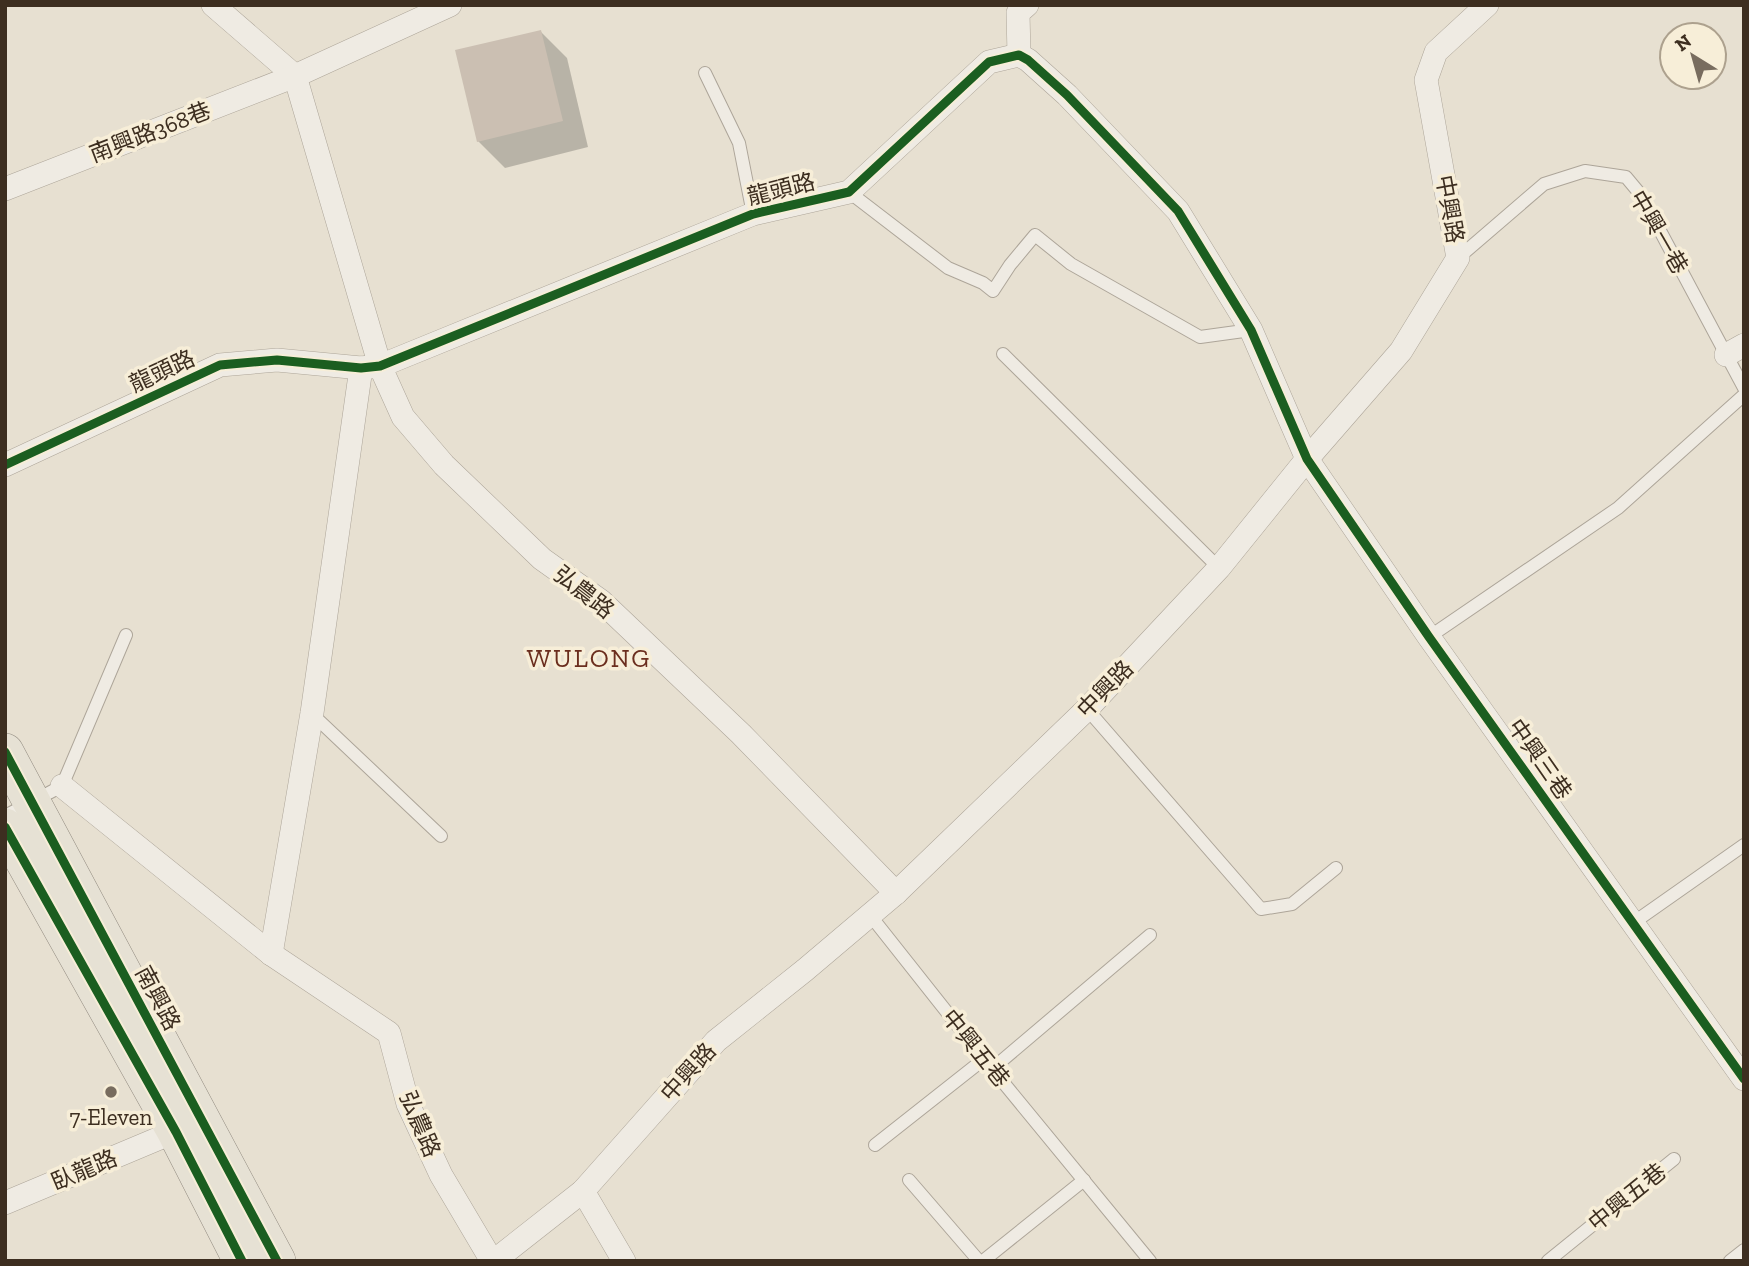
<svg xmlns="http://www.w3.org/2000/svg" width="1749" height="1266" font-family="'Zilla Slab','Noto Sans TC',serif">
  <rect width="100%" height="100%" fill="#e7e0d1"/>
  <path fill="#0003" d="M541 32 567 58 588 147 505 168 478 141Z"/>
  <path fill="#cbbfb2" d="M541 30 563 121 477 142 455 50Z"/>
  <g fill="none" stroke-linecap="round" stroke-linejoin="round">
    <g stroke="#ada599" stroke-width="14">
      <g id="lane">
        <path d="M705 73 739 143 753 214"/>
        <path d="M849 192 948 268 983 283 993 291 1010 265 1035 235 1071 264 1200 337 1251 330"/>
        <path d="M1458 258 1544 184 1585 171 1626 177 1641 195 1744 388"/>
        <path d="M1003 354 1219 568"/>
        <path d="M1429 637 1618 508 1744 395"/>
        <path d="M1087 709 1261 909 1292 904 1336 868"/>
        <path d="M312 714 441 836"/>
        <path d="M5 816 62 786 126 635"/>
        <path d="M870 915 984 1059 1150 1261"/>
        <path d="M1633 923 1744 845"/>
        <path d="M992 1069 1150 935"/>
        <path d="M875 1145 984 1059"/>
        <path d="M909 1180 979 1261"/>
        <path d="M983 1261 1084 1180"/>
        <path d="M1548 1261 1674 1159"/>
        <path d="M1730 1261 1744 1250"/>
      </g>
    </g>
    <g stroke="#ada599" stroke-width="24">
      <g id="street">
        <path d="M213 5 295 76 380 366 403 417 444 465 542 559 601 601 741 734 896 893"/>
        <path d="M1019 55 1018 13 1027 5"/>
        <path d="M5 189 295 76 450 5"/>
        <path d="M1726 355 1744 345"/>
        <path d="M5 465 220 365 277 360 361 368 380 366 753 214 849 192 989 62 1019 55 1028 60 1067 95 1178 211 1251 330 1307 459 1429 637 1744 1079"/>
        <path d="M62 786 271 954 389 1033 408 1104 441 1175 492 1261"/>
        <path d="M271 954 312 713 361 368"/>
        <path d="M583 1191 624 1261"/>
        <path d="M5 1203 186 1127"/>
        <path d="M494 1261 583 1191 716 1041 805 970 896 893 1087 709 1219 568 1307 459 1401 351 1458 258 1426 80 1436 52 1487 5"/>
      </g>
    </g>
    <g stroke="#928b80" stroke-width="38">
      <g id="primary">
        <path d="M5 752 277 1261"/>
        <path d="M5 827 176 1132 242 1261"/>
      </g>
    </g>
    <use href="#lane" stroke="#efebe3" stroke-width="12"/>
    <use href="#street" stroke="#efebe3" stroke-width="23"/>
    <use href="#primary" stroke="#e6e1d4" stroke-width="37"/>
    <g stroke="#f7eed8" stroke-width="13">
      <g id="cycleway">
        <path d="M5 465 220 365 277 360 361 368 380 366 753 214 849 192 989 62 1019 55 1028 60 1067 95 1178 211 1251 330 1307 459 1429 637 1744 1079"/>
        <path d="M5 752 277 1261"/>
        <path d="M5 827 176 1132 242 1261"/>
      </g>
    </g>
    <use href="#cycleway" stroke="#1b5e20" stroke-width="9"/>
  </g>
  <circle fill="#786c5e" stroke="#f7eed8" stroke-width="2.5" cx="111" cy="1092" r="7"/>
  <g text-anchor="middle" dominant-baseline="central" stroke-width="7" stroke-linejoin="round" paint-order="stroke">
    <g font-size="23" fill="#3d2e20" stroke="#f7eed8">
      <text transform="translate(150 132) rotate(-21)">南興路368巷</text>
      <text transform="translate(781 189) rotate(-14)">龍頭路</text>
      <text transform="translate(1450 209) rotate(80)">中興路</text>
      <text transform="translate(1659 232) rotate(60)">中興一巷</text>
      <text transform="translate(162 371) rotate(-25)">龍頭路</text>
      <text transform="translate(584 592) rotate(38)">弘農路</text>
      <text transform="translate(1105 689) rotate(-46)">中興路</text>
      <text transform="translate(1540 759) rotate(55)">中興三巷</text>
      <text transform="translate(158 998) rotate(62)">南興路</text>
      <text transform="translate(976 1048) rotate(51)">中興五巷</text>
      <text transform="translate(688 1072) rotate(-48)">中興路</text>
      <text transform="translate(420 1124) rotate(67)">弘農路</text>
      <text transform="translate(84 1170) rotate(-23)">臥龍路</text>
      <text transform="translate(1627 1197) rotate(-39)">中興五巷</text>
    </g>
    <g font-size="23" fill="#3d2e20" stroke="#f7eed8">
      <text x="111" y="1117">7-Eleven</text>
    </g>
    <g font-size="26" letter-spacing="2" fill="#6b2e1e" stroke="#f7eed8">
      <text x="589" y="658">WULONG</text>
    </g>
  </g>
  <rect width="1749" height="1266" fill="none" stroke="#3d2e20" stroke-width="14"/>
  <g transform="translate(1693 56) rotate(323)"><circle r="33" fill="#f7eed8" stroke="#ada18e" stroke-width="2"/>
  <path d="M0-5L12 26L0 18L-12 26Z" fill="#786c5e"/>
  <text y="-10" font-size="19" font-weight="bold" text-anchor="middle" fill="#3d2e20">N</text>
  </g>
</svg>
